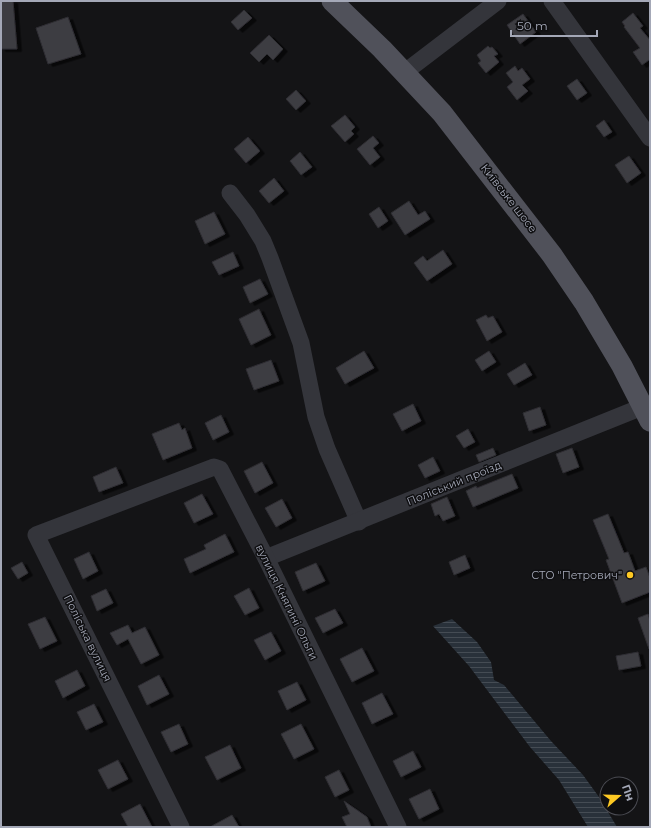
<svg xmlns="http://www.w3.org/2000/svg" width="651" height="828" font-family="Montserrat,sans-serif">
  <defs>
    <pattern id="water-rules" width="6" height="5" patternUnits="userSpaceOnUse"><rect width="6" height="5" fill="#29313a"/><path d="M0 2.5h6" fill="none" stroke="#454c54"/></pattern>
    <filter id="shadow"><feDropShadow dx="4.5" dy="2.5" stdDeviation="0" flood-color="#0009"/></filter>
  </defs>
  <rect width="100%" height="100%" fill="#141416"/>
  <path fill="url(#water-rules)" d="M452 619 477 642 491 662 494 680 504 685 551 741 583 775 599 797 617 827H588L559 780 530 747 469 666 433 626Z"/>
  <g fill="#3e3d43" stroke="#2e2d32" filter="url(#shadow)">
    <path d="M1 1H13L17 49H1Z"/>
    <path d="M244 10 252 18 238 30 231 22Z"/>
    <path d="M633 13 643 26 640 28 650 40V61L649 60 642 65 633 52 640 48 624 27 625 26 622 22Z"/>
    <path d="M523 14 536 32 520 44 507 25Z"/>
    <path d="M68 17 81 54 48 64 36 28Z"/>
    <path d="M269 35 283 49 273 60 267 54 259 62 250 53Z"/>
    <path d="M488 46 490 48 492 47 498 54 494 56 499 62 486 73 478 63 481 61 477 55Z"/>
    <path d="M515 66 518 71 522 68 530 79 522 85 528 91 517 100 507 87 513 82 506 73Z"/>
    <path d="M577 79 587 93 577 100 567 86Z"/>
    <path d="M296 90 306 101 296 110 286 99Z"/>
    <path d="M345 115 355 127 351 131 354 134 345 142 331 126Z"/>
    <path d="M604 120 612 132 604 137 596 126Z"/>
    <path d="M373 136 379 143 373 148 380 157 370 165 357 149Z"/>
    <path d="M248 137 260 151 246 163 234 149Z"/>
    <path d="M300 152 312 167 301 175 290 161Z"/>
    <path d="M629 156 641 173 627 183 615 165Z"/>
    <path d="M274 178 284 191 269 203 259 191Z"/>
    <path d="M409 201 418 215 425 211 430 219 405 235 391 213Z"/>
    <path d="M379 207 388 221 378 228 369 214Z"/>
    <path d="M214 212 225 234 205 244 195 221Z"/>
    <path d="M443 250 452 264 427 281 414 263 423 256 427 261Z"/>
    <path d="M233 252 239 266 219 275 212 262Z"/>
    <path d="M260 279 268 294 250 303 243 287Z"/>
    <path d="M259 309 271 335 251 345 239 319Z"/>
    <path d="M486 315 488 318 493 316 502 332 487 341 476 320Z"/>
    <path d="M364 351 374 368 345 384 336 368Z"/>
    <path d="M489 351 496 362 482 371 475 360Z"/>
    <path d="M271 360 279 381 254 390 246 369Z"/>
    <path d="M525 363 532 375 514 385 507 374Z"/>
    <path d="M413 404 421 421 402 431 393 414Z"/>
    <path d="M540 407 546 425 529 431 523 413Z"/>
    <path d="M221 415 229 432 213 440 205 423Z"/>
    <path d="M179 423 182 430 185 428 192 448 163 460 152 434Z"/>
    <path d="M468 429 475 442 464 448 456 436Z"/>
    <path d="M493 448 496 455 479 462 476 455Z"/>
    <path d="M572 448 579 467 563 473 556 454Z"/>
    <path d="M433 457 440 471 425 478 418 465Z"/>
    <path d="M262 462 273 483 255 493 244 471Z"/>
    <path d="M116 467 123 483 99 492 93 477Z"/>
    <path d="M512 474 518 488 473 507 466 491 476 486 477 488Z"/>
    <path d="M202 494 213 514 194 523 184 503Z"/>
    <path d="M447 497 455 516 443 521 439 514 435 516 431 504Z"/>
    <path d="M282 499 292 518 276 527 265 508Z"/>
    <path d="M608 514 624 553 628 552 635 571 646 567 650 578V592L622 603 606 560 609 559 593 520Z"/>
    <path d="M225 534 234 552 190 573 184 559 206 549 204 545Z"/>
    <path d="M89 552 98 571 83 579 74 559Z"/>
    <path d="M465 555 470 568 454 575 449 562Z"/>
    <path d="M22 562 28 573 18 579 11 568Z"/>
    <path d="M316 563 325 581 303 591 295 572Z"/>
    <path d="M249 588 259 608 245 615 234 596Z"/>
    <path d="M106 589 113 603 97 611 91 596Z"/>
    <path d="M335 609 343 623 323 633 315 618Z"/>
    <path d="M648 614 650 621V649H649L638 618Z"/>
    <path d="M45 617 57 641 40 649 28 624Z"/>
    <path d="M128 625 132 633 145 627 159 655 141 664 128 639 117 645 110 633Z"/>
    <path d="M271 632 281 651 265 660 254 640Z"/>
    <path d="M362 648 374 671 352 682 340 659Z"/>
    <path d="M638 652 641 666 619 670 616 656Z"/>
    <path d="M77 670 85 686 63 698 55 681Z"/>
    <path d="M159 675 169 694 147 705 138 686Z"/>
    <path d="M297 682 306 700 287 710 278 691Z"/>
    <path d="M382 693 393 714 372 724 362 703Z"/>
    <path d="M94 704 103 722 86 730 77 712Z"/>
    <path d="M179 724 188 744 171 752 161 732Z"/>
    <path d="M301 724 314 749 294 759 281 734Z"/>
    <path d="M230 745 241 768 217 780 205 757Z"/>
    <path d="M413 751 421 767 401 777 393 761Z"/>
    <path d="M118 760 128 779 108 789 98 770Z"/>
    <path d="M339 770 349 790 335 797 325 777Z"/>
    <path d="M430 789 439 809 419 819 409 799Z"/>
    <path d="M344 801 367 817 371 827H347L342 817 350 814Z"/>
    <path d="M140 804 152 827H128L121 814Z"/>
    <path d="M232 815 239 827H210Z"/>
  </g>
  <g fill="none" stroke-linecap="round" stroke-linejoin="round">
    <g stroke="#34353b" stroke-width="17">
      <path d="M552 1 650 138"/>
      <path d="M405 72 498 1"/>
      <path d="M230 193 247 215 263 241 270 258 301 343 316 417 327 449 359 522"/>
      <path d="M266 558 642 407"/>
      <path d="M181 827 36 535 214 467 220 469 266 558 398 827"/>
    </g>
    <path stroke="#50515a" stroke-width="21" d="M332 1 382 49 442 113 552 255 584 302 622 366 650 421"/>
  </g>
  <circle fill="#fec923" stroke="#0f0f11" stroke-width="1.5" cx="630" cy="575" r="4"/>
  <g text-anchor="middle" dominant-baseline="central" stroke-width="3" stroke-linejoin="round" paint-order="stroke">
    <g font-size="11" fill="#a4a8b7" stroke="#0f0f11">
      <text transform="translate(509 198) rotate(52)">Київське шосе</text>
      <text transform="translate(454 483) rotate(-22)">Поліський проїзд</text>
      <text transform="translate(287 602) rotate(64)">вулиця Княгині Ольги</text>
      <text transform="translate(88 638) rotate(64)">Поліська вулиця</text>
    </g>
    <g font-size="11" fill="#a4a8b7" stroke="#0f0f11" text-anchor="end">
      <text x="622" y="575">СТО "Петрович"</text>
    </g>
  </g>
  <rect width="651" height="828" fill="none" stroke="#a4a8b7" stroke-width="4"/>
  <g transform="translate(619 796) rotate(70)"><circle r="19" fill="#0f0f11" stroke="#4b4c53"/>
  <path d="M0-3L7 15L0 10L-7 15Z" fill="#fec923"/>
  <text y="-6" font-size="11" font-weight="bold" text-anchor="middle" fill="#a4a8b7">Пн</text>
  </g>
  <path d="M511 30v6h86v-6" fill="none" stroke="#a4a8b7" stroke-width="2"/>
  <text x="517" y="30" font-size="12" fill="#a4a8b7" stroke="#0f0f11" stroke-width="3" paint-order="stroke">50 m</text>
</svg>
